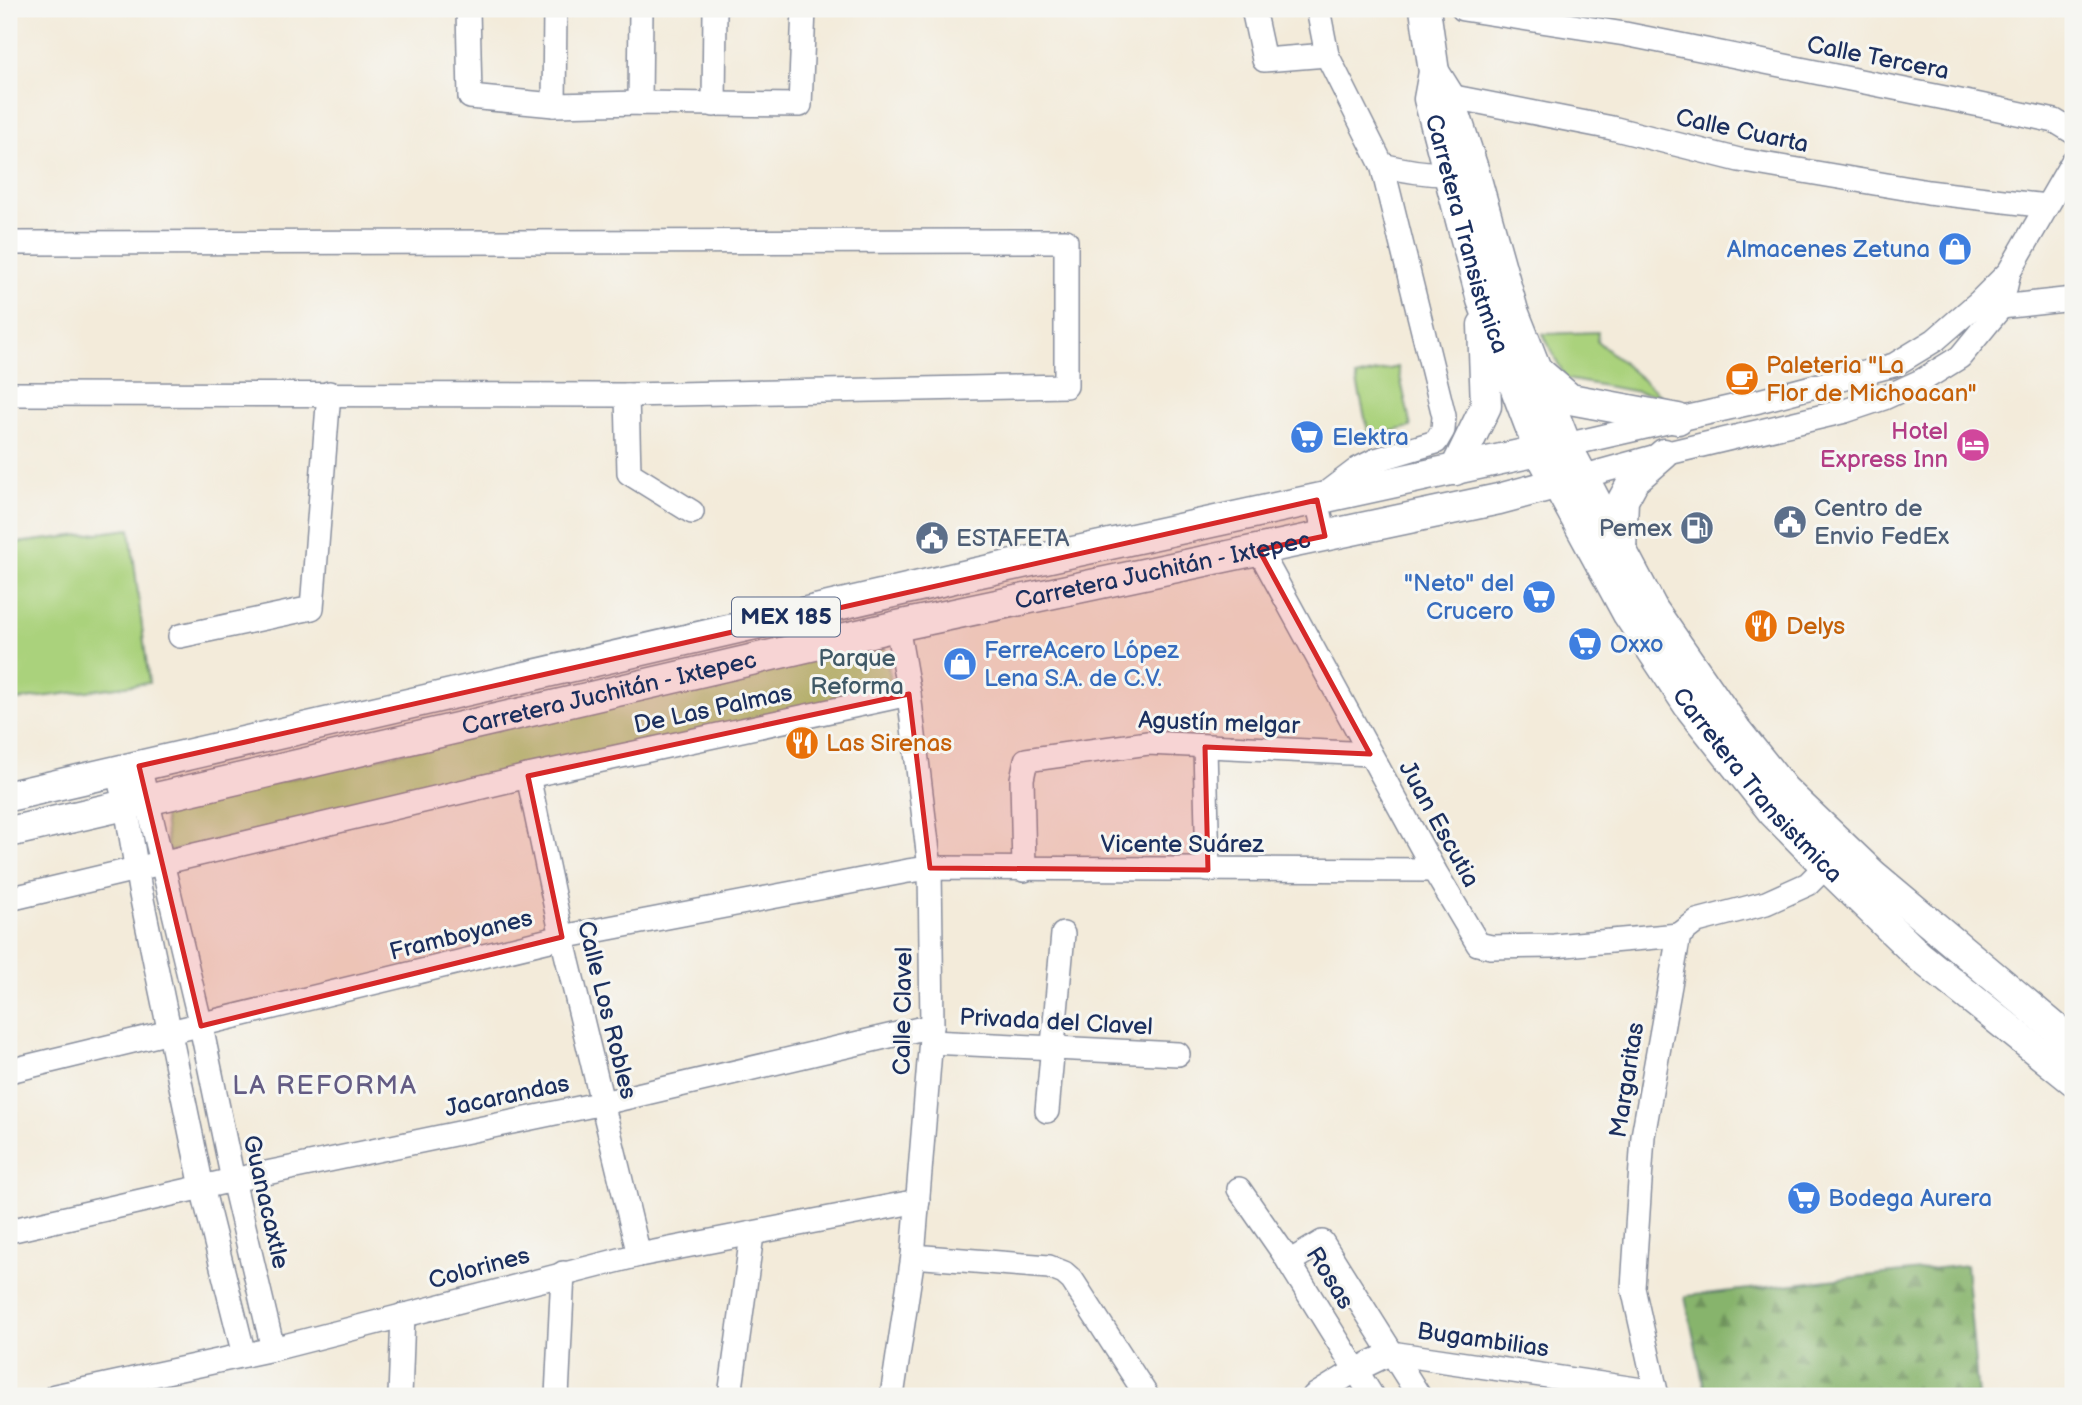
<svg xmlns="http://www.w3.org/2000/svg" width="2082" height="1405" font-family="'Balsamiq Sans',sans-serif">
  <defs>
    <pattern id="forest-firs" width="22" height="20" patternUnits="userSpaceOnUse" patternTransform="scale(1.75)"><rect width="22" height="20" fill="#87b46c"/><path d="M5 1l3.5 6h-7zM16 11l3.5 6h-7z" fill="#6e935c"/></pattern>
  </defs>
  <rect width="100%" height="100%" fill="#f6f6f2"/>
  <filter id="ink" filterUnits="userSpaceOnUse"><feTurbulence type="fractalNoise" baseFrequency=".0143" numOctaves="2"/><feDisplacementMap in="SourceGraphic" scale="14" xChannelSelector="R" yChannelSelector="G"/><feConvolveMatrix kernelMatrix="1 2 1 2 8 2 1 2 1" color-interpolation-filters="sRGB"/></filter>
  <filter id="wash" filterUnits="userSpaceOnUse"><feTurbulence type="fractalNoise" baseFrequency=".00686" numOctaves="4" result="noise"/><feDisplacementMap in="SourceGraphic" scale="28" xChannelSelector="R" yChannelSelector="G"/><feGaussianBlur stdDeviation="1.57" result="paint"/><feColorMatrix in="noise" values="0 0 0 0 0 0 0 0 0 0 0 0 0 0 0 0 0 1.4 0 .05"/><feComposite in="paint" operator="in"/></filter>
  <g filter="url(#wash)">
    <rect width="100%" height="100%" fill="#f3ebda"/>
    <g fill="#aad27c" stroke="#62806d" stroke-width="2">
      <path d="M1598 332 1597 341 1662 396 1566 379 1543 334Z"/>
      <path d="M1398 367 1411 427 1369 436 1356 377Z"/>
      <path d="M130 529 149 683 9 701V544Z"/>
      <path d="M883 638 893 692 168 852 163 809Z"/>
    </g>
    <path fill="url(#forest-firs)" stroke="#517265" stroke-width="2" d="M1966 1265 1978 1396H1706L1685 1296Z"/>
  </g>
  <g filter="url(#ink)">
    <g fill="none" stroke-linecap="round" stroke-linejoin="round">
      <g stroke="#878d9c" stroke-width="26">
        <g id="minor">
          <path d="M468 9 470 97 554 105 640 103 800 105 804 9"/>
          <path d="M1253 9 1264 60 1327 55"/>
          <path d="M1318 9 1327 55 1382 165C1410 172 1436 176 1464 173"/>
          <path d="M1463 9 1625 34 1975 104 2055 121 2073 132"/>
          <path d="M1437 98 1449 96 1612 128 1739 160 1928 192 2046 206"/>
          <path d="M640 103 641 9"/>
          <path d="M554 105 555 9"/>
          <path d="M714 105 715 9"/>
          <path d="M9 243 1066 241V386L627 395 9 394"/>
          <path d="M1987 303 2001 307 2073 299"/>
          <path d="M627 395 629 473 692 512"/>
          <path d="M1566 445 1759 401 1894 365 1935 340 1980 301 2009 272 2073 161"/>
          <path d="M1581 477 1664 454 1845 411 1884 398 1921 381 1960 357 2001 307 2009 272"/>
          <path d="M1325 536 1317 500 1358 469 1376 460 1436 442 1443 430 1444 416 1382 165"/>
          <path d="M1259 550 1434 870 1478 944 1491 947 1554 946 1679 935"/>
          <path d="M180 636 312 608 329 393"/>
          <path d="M1205 747 1208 870"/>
          <path d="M139 766 201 1026 233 1180 273 1349"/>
          <path d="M117 771 126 806 140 890 202 1187 244 1355"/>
          <path d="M528 776 562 937 639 1255"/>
          <path d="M1024 870 1022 779 1026 760 1148 743 1370 754"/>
          <path d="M9 899 528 776 909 694"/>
          <path d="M931 1042 1178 1054"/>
          <path d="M9 1071 562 937 908 871 930 868 1434 870"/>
          <path d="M1047 1111 1063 934"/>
          <path d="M1239 1189 1282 1251 1372 1396"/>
          <path d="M9 1231 233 1180 603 1103 932 1026"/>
          <path d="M913 1256 1049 1267 1064 1273 1072 1280 1147 1396"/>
          <path d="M1289 1262 1322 1242 1419 1396"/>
          <path d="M55 1396 273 1349 639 1255 918 1201"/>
          <path d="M400 1396 403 1315"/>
          <path d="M557 1396 563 1273"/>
          <path d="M730 1396 752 1235"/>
          <path d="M892 1396 913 1256 932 1026 930 868 909 694 897 626"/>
          <path d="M1314 1396 1356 1370 1391 1353 1656 1392"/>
          <path d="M1657 1396 1633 1288 1643 1136 1679 935 1697 921 1766 903 1808 884 1826 866"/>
        </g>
      </g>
      <g stroke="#878d9c" stroke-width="33">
        <g id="major">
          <path id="s1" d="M1425 9 1434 72 1429 99 1482 300 1540 452 1628 614 1689 706 1773 812 1826 866 1919 956 2073 1080"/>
          <path d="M1434 72 1449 96 1474 172 1513 311 1566 445 1653 610 1736 730 1784 790 1873 875 2073 1043"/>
          <path d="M1540 373 1570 399 1678 419"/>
          <path d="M1455 470 1486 406 1483 325"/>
          <path d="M1621 550 1623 500 1634 480 1664 454"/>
          <path d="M9 796 976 573 1566 445"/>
          <path id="s2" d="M9 832 897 626 1499 499 1581 477"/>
        </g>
      </g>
      <use href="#minor" stroke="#fff" stroke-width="23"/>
      <use href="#major" stroke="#fff" stroke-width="30"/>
    </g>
  </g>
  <path fill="#d62828" fill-opacity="0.2" stroke="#d62828" stroke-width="5" stroke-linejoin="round" d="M1317 500 1325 536 1259 550 1370 754 1205 747 1208 870 930 868 909 694 528 776 562 937 201 1026 139 766Z"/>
  <defs>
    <g id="shop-disc" transform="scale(1.75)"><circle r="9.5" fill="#3f7fe0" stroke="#f6f6f2"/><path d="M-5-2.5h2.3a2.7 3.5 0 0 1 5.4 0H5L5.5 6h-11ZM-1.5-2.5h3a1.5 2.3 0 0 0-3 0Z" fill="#fff"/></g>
    <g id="cafe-disc" transform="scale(1.75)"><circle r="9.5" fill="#e8710a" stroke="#f6f6f2"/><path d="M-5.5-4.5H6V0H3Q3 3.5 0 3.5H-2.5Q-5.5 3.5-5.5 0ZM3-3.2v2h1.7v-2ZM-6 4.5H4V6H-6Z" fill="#fff"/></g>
    <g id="supermarket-disc" transform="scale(1.75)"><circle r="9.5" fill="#3f7fe0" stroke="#f6f6f2"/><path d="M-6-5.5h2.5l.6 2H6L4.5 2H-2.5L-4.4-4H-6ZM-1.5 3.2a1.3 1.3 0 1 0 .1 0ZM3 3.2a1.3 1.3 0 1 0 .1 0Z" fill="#fff"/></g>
    <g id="hotel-disc" transform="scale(1.75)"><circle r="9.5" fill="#d1479c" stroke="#f6f6f2"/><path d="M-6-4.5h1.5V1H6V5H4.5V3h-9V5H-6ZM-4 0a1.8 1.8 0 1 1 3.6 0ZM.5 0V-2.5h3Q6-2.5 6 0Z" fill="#fff"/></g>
    <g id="civic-disc" transform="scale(1.75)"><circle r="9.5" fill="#5c6f8a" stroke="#f6f6f2"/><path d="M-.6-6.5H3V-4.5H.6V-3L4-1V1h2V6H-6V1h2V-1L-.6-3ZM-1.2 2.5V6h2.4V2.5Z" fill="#fff"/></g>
    <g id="fuel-disc" transform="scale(1.75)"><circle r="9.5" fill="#5c6f8a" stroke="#f6f6f2"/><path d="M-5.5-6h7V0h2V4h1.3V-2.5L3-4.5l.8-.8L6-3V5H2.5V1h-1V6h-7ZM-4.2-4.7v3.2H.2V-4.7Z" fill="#fff"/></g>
    <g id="restaurant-disc" transform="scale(1.75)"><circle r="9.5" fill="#e8710a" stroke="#f6f6f2"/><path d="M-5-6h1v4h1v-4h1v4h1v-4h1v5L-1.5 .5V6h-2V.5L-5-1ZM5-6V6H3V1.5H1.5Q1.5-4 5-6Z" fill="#fff"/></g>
  </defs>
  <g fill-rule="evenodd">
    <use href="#shop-disc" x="1955" y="249"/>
    <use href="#cafe-disc" x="1742" y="379"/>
    <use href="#supermarket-disc" x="1307" y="437"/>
    <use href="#hotel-disc" x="1973" y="445"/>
    <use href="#civic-disc" x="1790" y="522"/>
    <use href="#fuel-disc" x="1697" y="528"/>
    <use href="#civic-disc" x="932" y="538"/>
    <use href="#supermarket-disc" x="1539" y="597"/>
    <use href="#restaurant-disc" x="1761" y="626"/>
    <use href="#supermarket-disc" x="1585" y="644"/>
    <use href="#shop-disc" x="960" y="664"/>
    <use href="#restaurant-disc" x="802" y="743"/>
    <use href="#supermarket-disc" x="1804" y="1198"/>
  </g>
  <g text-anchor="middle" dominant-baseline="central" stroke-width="6" stroke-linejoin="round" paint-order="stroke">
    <rect fill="#f6f6f2" stroke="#5d6b8a" stroke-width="2" x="732" y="597.5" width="108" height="39" rx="5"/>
    <g font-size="23" font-weight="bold" fill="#1b2f5e">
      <text x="786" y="617">MEX 185</text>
    </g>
    <g font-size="24" fill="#1b2f5e" stroke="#f6f6f2">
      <text transform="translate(1878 58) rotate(11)">Calle Tercera</text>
      <text transform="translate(1742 131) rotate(12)">Calle Cuarta</text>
      <text stroke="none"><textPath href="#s1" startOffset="231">Carretera Transistmica</textPath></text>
      <text stroke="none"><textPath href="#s2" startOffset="1183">Carretera Juchitán - Ixtepec</textPath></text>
      <text stroke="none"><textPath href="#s2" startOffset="616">Carretera Juchitán - Ixtepec</textPath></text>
      <text transform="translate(713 709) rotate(-12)">De Las Palmas</text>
      <text transform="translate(1219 723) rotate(2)">Agustín melgar</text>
      <text stroke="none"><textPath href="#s1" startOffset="861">Carretera Transistmica</textPath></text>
      <text transform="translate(1439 824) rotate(61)">Juan Escutia</text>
      <text x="1182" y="844">Vicente Suárez</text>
      <text transform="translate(461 935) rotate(-14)">Framboyanes</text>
      <text transform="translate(607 1010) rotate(76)">Calle Los Robles</text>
      <text transform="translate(903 1011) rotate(-89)">Calle Clavel</text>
      <text transform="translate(1056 1022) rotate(3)">Privada del Clavel</text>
      <text transform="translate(1627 1080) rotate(-81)">Margaritas</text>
      <text transform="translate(507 1096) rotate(-12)">Jacarandas</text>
      <text transform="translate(266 1202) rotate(77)">Guanacaxtle</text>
      <text transform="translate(479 1268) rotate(-15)">Colorines</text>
      <text transform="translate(1330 1278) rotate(58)">Rosas</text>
      <text transform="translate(1483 1340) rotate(8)">Bugambilias</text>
    </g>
    <g font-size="24" fill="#366cbe" stroke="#f6f6f2" text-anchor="start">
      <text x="1930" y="249" text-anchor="end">Almacenes Zetuna</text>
      <text x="1332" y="437">Elektra</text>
      <text x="1514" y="583" text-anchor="end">"Neto" del<tspan x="1514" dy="28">Crucero</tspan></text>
      <text x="1610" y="644">Oxxo</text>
      <text x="984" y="650">FerreAcero López<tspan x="984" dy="28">Lena S.A. de C.V.</tspan></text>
      <text x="1828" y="1198">Bodega Aurera</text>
    </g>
    <g font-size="24" fill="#c56008" stroke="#f6f6f2" text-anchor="start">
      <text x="1766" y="365">Paleteria "La<tspan x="1766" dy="28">Flor de Michoacan"</tspan></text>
      <text x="1786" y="626">Delys</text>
      <text x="826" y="743">Las Sirenas</text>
    </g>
    <g font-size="24" fill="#b23c85" stroke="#f6f6f2" text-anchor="end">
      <text x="1948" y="431">Hotel<tspan x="1948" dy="28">Express Inn</tspan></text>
    </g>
    <g font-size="24" fill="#4e5e75" stroke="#f6f6f2" text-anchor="start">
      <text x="1814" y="508">Centro de<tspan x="1814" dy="28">Envio FedEx</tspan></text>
      <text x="1672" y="528" text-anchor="end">Pemex</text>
      <text x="956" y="538">ESTAFETA</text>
    </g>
    <g font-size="24" fill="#3f5866" stroke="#f6f6f2">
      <text x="857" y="658">Parque<tspan x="857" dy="28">Reforma</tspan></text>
    </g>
    <g font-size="26" letter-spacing="2" fill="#645c84" stroke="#f6f6f2">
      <text x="325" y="1086">LA REFORMA</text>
    </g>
  </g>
  <rect width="2082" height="1405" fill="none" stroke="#f6f6f2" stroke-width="35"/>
</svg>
